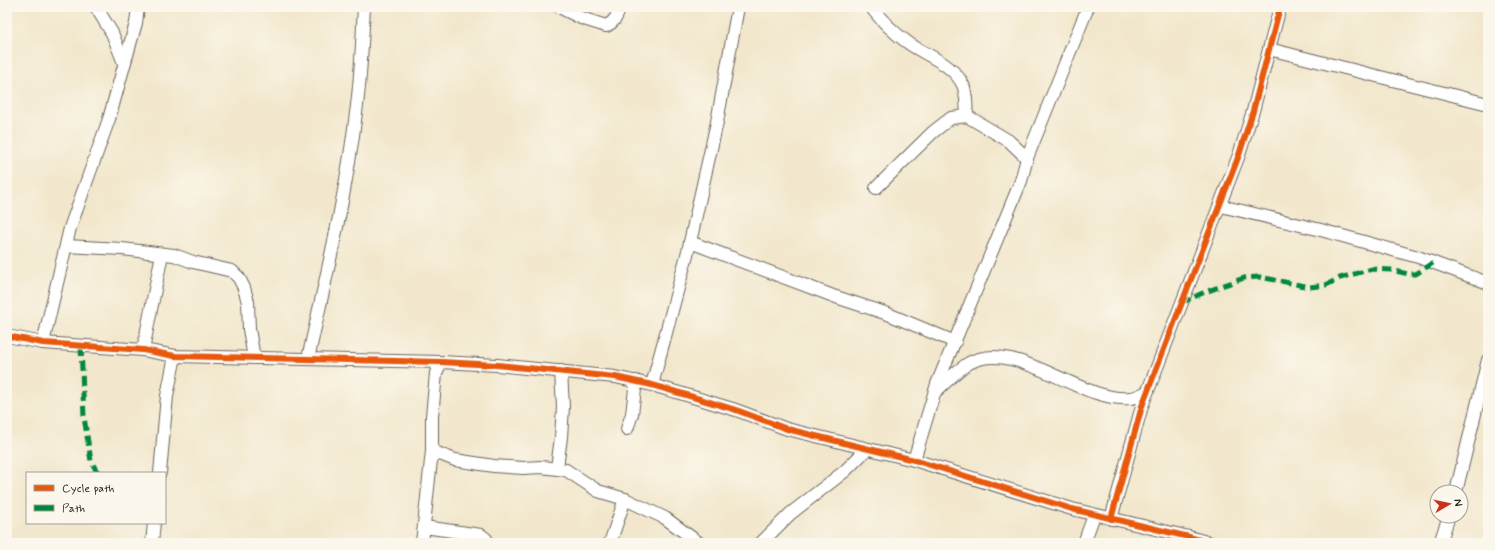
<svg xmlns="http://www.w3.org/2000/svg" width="1495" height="550" font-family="Mynerve,sans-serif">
  <rect width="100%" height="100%" fill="#fbf7ec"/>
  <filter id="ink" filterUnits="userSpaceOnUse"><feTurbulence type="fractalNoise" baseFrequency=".025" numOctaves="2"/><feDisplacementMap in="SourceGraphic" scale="8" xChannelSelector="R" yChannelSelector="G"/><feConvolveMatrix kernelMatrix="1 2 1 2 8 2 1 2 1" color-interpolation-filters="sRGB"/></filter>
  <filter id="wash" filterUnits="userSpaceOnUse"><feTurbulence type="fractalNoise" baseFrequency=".012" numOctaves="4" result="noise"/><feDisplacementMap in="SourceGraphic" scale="16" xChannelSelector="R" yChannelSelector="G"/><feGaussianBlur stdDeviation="0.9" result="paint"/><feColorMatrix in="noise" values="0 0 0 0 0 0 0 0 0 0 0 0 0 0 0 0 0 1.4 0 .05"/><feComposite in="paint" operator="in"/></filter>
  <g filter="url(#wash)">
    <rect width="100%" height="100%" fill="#f2e7cc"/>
  </g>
  <g filter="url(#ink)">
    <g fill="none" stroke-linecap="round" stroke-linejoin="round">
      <g stroke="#67635a" stroke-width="14">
        <g id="minor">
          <path d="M96 7 112 33 124 63"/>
          <path d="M559 7 581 18 606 26C615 22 617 16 620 7"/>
          <path d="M871 7C881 20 893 32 907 42 924 55 953 63 963 85 967 94 966 106 967 116"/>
          <path d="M1269 49 1488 104"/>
          <path d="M876 188 933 132 951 118 967 116 1009 141 1027 158"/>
          <path d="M1221 206 1321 230 1418 257 1488 283"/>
          <path d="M690 242 836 297 888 314 955 342"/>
          <path d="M66 246 122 249 174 255 193 262 232 271 239 278 244 288 248 302 249 329 254 358"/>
          <path d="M7 336 43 343 143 350 175 356 441 362 497 365 615 377 652 385 683 394 736 410 787 429 914 460 1072 509 1189 537 1210 543"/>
          <path d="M43 343 70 228 109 119 136 23 138 7"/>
          <path d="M143 350 162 254"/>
          <path d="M308 359C326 277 346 196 356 113 361 78 362 42 364 7"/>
          <path d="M652 385 688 251 717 122 738 7"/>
          <path d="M936 391C946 382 957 370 969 363 1016 337 1080 403 1130 398 1136 398 1142 394 1147 392"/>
          <path d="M627 429 632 414 636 381"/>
          <path d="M432 451 455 460 494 466 523 468 541 467 566 470 598 491 625 499 665 518 699 543"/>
          <path d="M914 460 937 384 1021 181 1027 158 1088 7"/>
          <path d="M557 468 561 437 563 407 561 371"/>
          <path d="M160 473 167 396 175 356"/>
          <path d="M1456 492 1488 360"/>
          <path d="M1111 519 1142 406 1239 155 1253 111 1280 7"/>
          <path d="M424 527 481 535 486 539 488 543"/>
          <path d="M152 543 154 523"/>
          <path d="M422 543 432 451V417L436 373 441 362"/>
          <path d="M610 543 625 499"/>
          <path d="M761 543 790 514 845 471 867 449"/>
          <path d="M1084 543 1094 515"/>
          <path d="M1440 543 1449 516"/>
        </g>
      </g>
      <use href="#minor" stroke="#fff" stroke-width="12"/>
      <g stroke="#00873e" stroke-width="5" stroke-dasharray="10 5" stroke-linecap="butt">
        <path d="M1181 303 1205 292 1244 278 1260 277 1310 287 1326 285 1340 278 1372 269 1391 270 1408 274H1416L1433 263"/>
        <path d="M81 346 84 417 91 461 96 470 100 473"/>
      </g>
      <g stroke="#fbf7ec" stroke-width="8">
        <g id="cycleway">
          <path d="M7 336 43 343 143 350 175 356 441 362 497 365 615 377 652 385 683 394 736 410 787 429 914 460 1072 509 1189 537 1210 543"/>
          <path d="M1111 519 1142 406 1239 155 1253 111 1280 7"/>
        </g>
      </g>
      <use href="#cycleway" stroke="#e8590c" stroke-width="6"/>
    </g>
  </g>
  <rect width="1495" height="550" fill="none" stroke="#fbf7ec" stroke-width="24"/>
  <rect x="26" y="472" width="140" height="52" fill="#fbf7ec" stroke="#a29f99"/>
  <rect x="34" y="485" width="20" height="6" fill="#e8590c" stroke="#a29f99"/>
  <text x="62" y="492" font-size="12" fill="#1c1c1c">Cycle path</text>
  <rect x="34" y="505" width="20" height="6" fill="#00873e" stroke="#a29f99"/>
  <text x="62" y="512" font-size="12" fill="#1c1c1c">Path</text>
  <g transform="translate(1449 504) rotate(81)"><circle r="19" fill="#fbf7ec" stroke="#a29f99"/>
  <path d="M0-3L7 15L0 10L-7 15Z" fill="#c8321e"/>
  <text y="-6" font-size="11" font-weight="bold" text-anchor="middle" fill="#1c1c1c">N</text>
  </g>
</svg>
